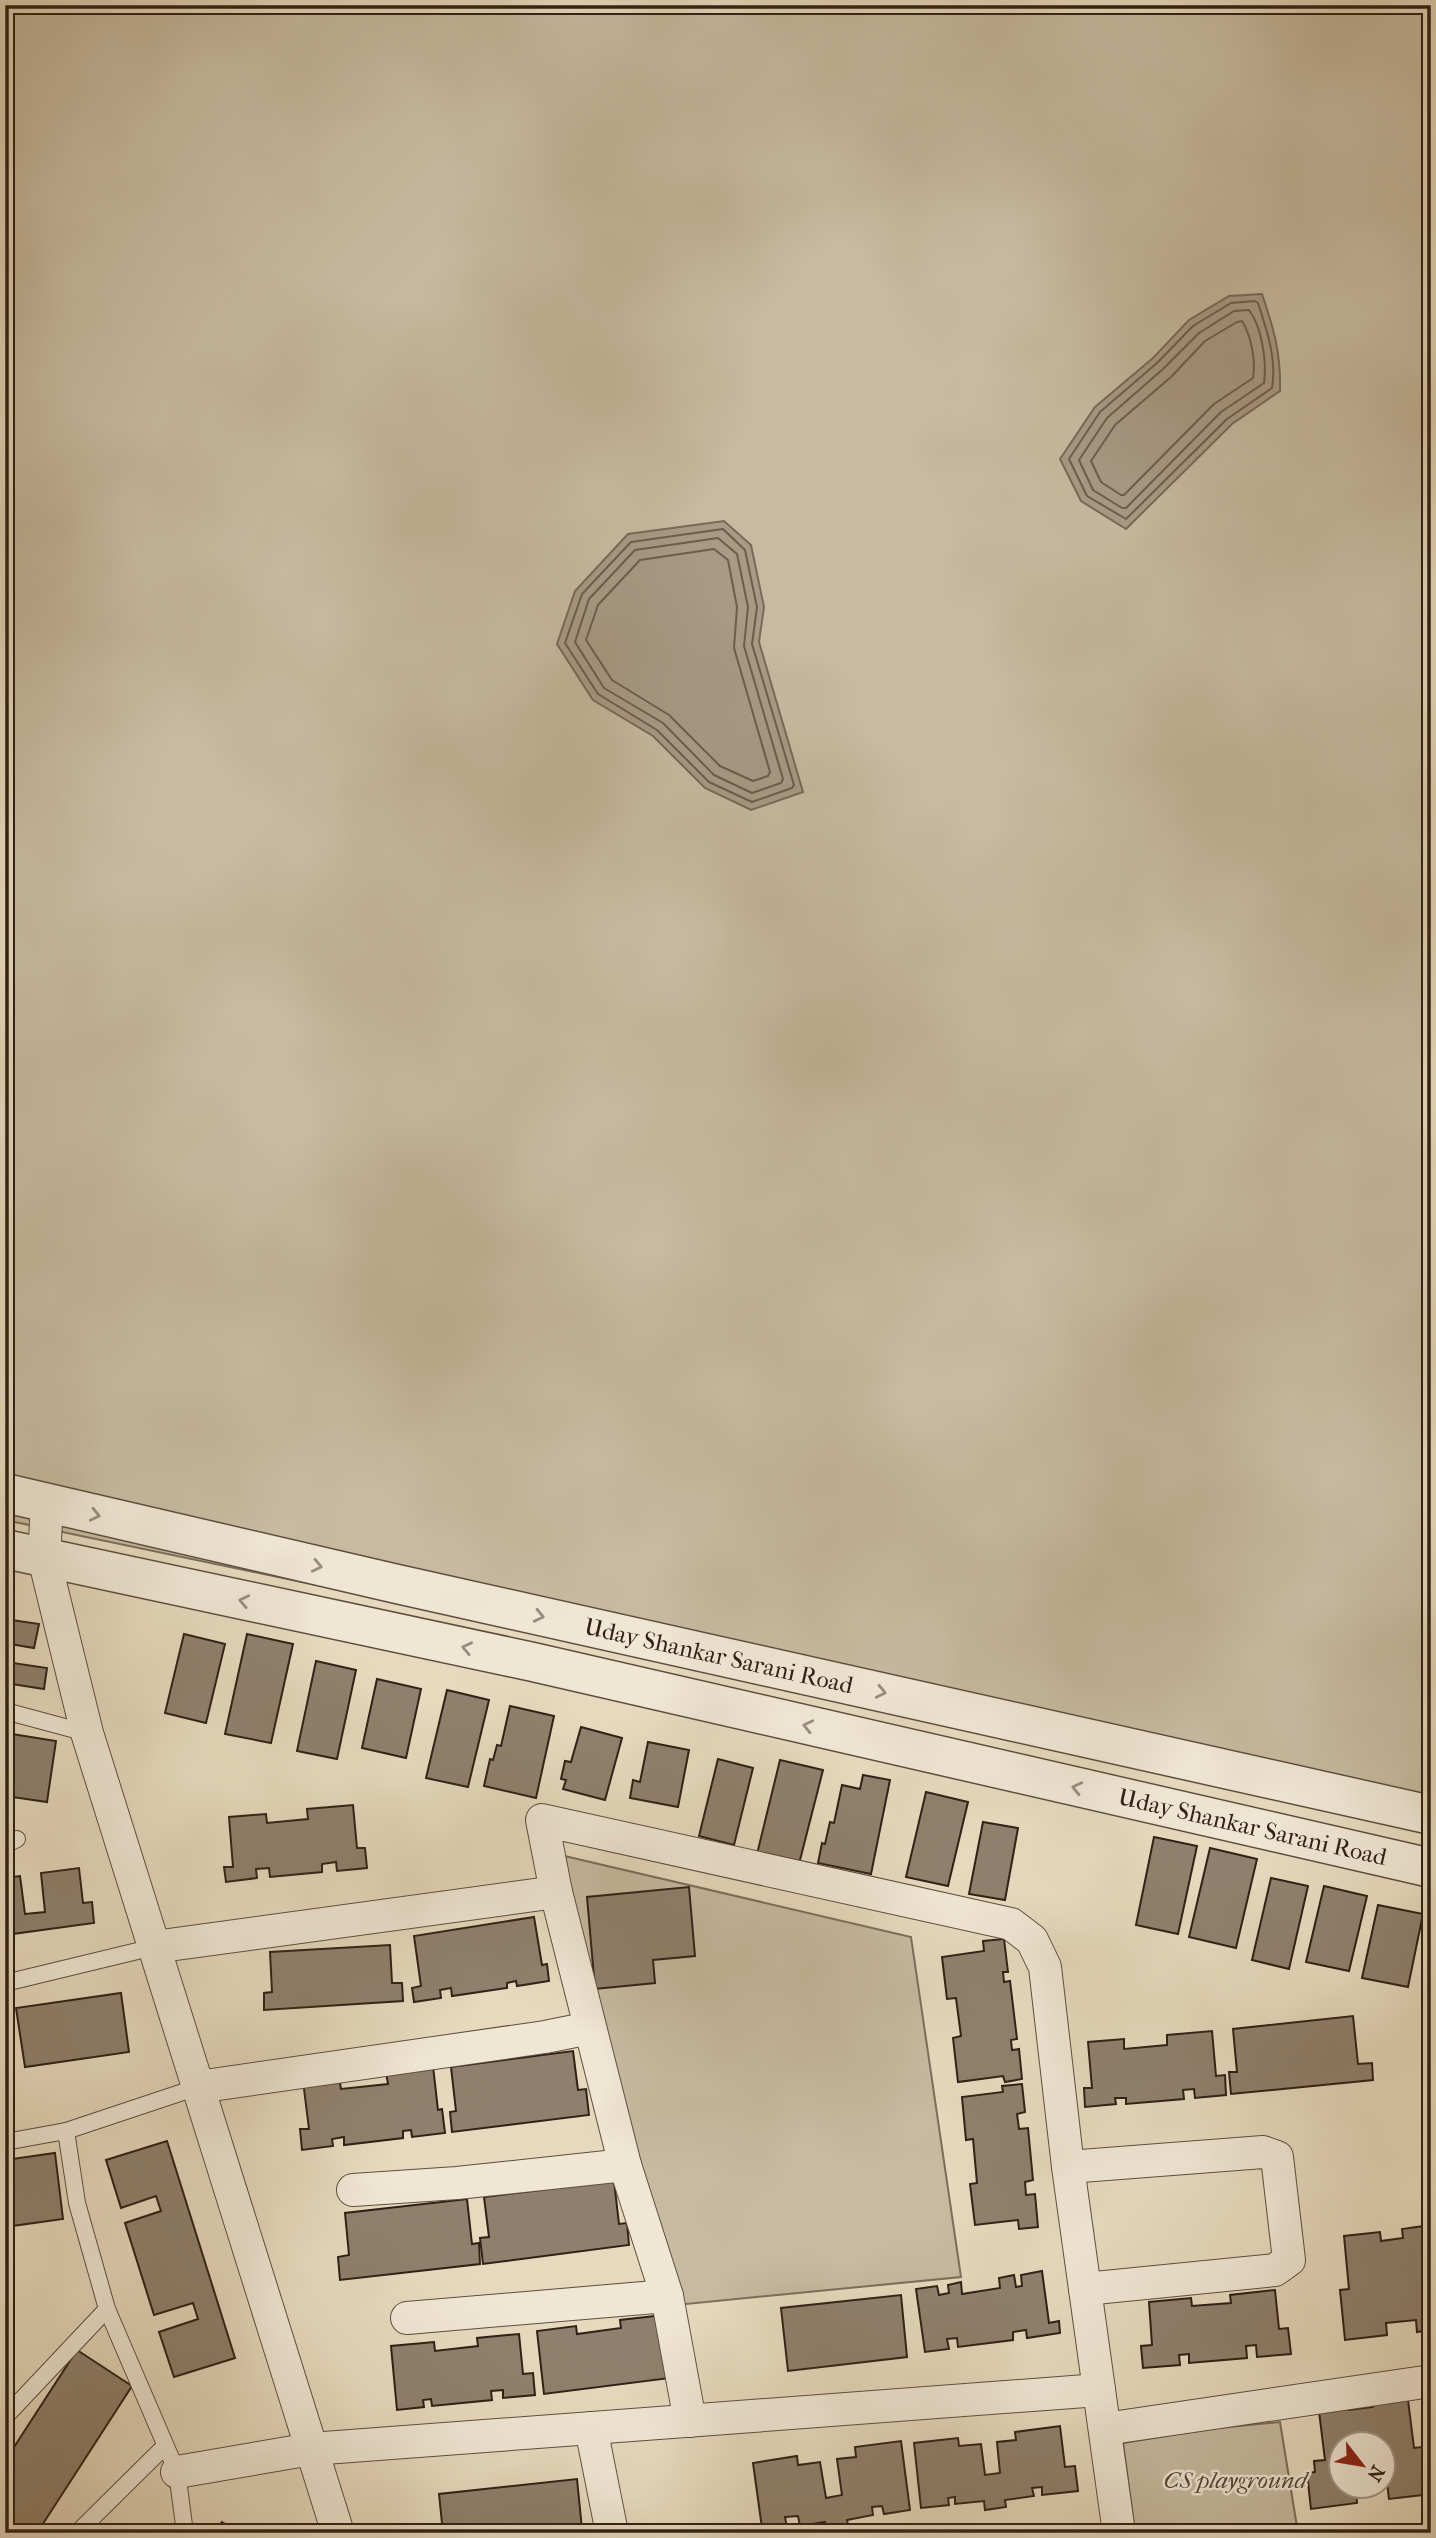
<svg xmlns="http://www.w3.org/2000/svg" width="1436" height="2538" font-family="'IM FELL French Canon',serif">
  <rect width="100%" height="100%" fill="#e6d9bd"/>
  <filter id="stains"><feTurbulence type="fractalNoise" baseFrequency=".00286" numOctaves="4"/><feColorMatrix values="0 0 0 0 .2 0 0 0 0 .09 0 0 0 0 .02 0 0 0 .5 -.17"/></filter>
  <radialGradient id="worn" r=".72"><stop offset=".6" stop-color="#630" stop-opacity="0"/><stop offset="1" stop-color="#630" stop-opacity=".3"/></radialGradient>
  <g fill="#c7baa1" stroke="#7c6d5c" stroke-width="2">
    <path d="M5 5H1431V1818L5 1520Z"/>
    <path d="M556 1854 911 1937 961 2277 666 2306Z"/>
    <path d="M1280 2422 1298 2533H1135L1123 2443 1207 2429Z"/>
  </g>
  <g fill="#a89a85" stroke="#786959" stroke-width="2">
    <path d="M1262 294C1274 329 1281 354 1280 391L1232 424 1126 529 1081 501 1060 459 1095 407 1153 358 1189 320 1229 296Z"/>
    <path d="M724 521 751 545 764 607 759 642 803 792 751 810 705 788 653 736 593 700 557 644 575 591 628 534Z"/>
  </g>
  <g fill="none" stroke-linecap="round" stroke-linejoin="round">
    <g stroke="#6c5d4e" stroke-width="2">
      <path d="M1255 301 1258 303C1267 331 1277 359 1272 388L1227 419 1126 519 1087 496 1069 459 1100 412 1157 363 1193 326 1231 303Z"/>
      <path d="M1249 310C1262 327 1267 362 1264 383L1221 412 1126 508H1122L1093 490 1079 460 1107 418 1163 369 1199 333 1234 311Z"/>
      <path d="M1242 321C1251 335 1256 361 1253 378L1214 404 1124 495H1121L1101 482 1091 461 1115 425 1171 377 1205 341 1237 322Z"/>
      <path d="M723 529 745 550 757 607 752 644 794 785 792 788 752 802 709 782 657 730 598 694 565 643 582 594 631 542Z"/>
      <path d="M718 538 737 554 748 607 744 646 783 779 781 783 752 793 714 775 663 723 604 688 575 642 589 599 635 550Z"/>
      <path d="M714 549 728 560 737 607 734 648 770 772 768 776 753 781 720 766 669 715 612 680 586 640 598 605 640 560Z"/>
    </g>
  </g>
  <g fill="#8f806d" stroke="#302017" stroke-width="2">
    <path d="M5 1619 39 1624 34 1648 10 1644 6 1662 47 1668 44 1689 5 1683Z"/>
    <path d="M184 1634 225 1644 206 1723 165 1713Z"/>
    <path d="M247 1634 293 1644 271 1743 225 1734Z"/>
    <path d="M316 1661 356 1670 337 1759 297 1751Z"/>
    <path d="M377 1679 421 1689 406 1758 362 1748Z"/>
    <path d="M447 1690 489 1700 468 1787 426 1778Z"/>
    <path d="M510 1706 554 1716 536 1798 484 1786 490 1759 493 1760 497 1745 501 1746Z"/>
    <path d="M581 1727 622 1738 605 1800 563 1789 566 1780 561 1779 565 1761 571 1762Z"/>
    <path d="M12 1734 56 1741 47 1802 5 1796V1773Z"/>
    <path d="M648 1742 689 1750 678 1807 630 1798 633 1780 640 1782Z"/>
    <path d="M718 1759 753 1768 734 1845 699 1836Z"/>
    <path d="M780 1760 823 1770 799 1864 757 1854Z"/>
    <path d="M863 1775 890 1780 871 1874 818 1863 822 1843 825 1844 830 1822 834 1823 842 1785 860 1789Z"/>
    <path d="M926 1792 968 1802 948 1886 906 1877Z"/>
    <path d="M353 1805 357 1848H365L367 1868 337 1871 336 1862 322 1864V1872L270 1877 269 1868 256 1869 257 1878 226 1882 224 1867H233L229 1817 266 1814 267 1823 308 1819 307 1809Z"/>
    <path d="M983 1822 1018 1828 1005 1900 969 1894Z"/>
    <path d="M1154 1837 1197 1846 1178 1934 1136 1925Z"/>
    <path d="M1210 1848 1257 1859 1236 1948 1189 1937Z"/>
    <path d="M79 1868 83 1903 92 1902 94 1923 5 1935V1878L20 1876 25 1914 45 1912 41 1873Z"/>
    <path d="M1271 1878 1308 1886 1289 1969 1252 1960Z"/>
    <path d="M1324 1886 1367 1896 1349 1971 1306 1962Z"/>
    <path d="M689 1887 695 1956 653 1960 655 1983 595 1989 587 1897Z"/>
    <path d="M1378 1905 1423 1914 1408 1987 1362 1978Z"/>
    <path d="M534 1917 542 1965 547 1964 549 1981 517 1986 516 1981 507 1983V1988L452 1996 451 1988 440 1990 441 1998 414 2002 412 1988 421 1986 414 1936Z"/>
    <path d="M1431 1934V1993L1423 1992Z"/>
    <path d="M1004 1939 1008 1972H1003L1004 1982 1010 1981 1017 2039 1011 2040 1012 2050 1019 2049 1022 2079 1005 2082 1003 2076 958 2082 953 2038 961 2036 956 1998 947 1999 942 1957 984 1951 983 1941Z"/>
    <path d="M390 1945 392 1983H402L403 2001 264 2010V1993L272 1992 270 1952Z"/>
    <path d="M121 1993 129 2052 25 2067 16 2008Z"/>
    <path d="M1353 2016 1358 2064 1372 2063 1373 2080 1231 2094 1229 2072H1237L1233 2029Z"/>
    <path d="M1212 2031 1216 2076 1225 2075 1226 2095 1195 2098 1194 2089 1183 2090 1184 2099 1126 2104V2098H1115L1116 2104 1085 2107 1084 2088H1092L1088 2042 1124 2039V2049L1167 2045V2035Z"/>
    <path d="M573 2051 578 2090 586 2089 589 2115 452 2132 450 2112 456 2111 451 2067Z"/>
    <path d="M433 2066 438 2110 442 2109 445 2133 412 2137 411 2130 403 2131V2138L344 2145V2137L332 2139 333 2146 302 2150 300 2129H309L303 2081 339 2077 341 2089 388 2084 386 2072Z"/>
    <path d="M1022 2084 1025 2112 1017 2114 1019 2129 1028 2128 1033 2180 1025 2182 1026 2195 1035 2194 1038 2227 1019 2229 1018 2220 975 2225 970 2184 977 2183 973 2139 966 2140 962 2097 1003 2092 1002 2086Z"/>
    <path d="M167 2141 235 2358 174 2377 159 2332 198 2319 193 2303 154 2315 125 2223 161 2211 156 2196 121 2208 106 2160Z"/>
    <path d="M55 2153 63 2219 5 2227V2160Z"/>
    <path d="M614 2181 619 2224 627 2223 629 2245 483 2264 480 2238 489 2237 484 2197Z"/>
    <path d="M467 2199 472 2244 479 2243 480 2264 340 2280 338 2257 349 2255 345 2213Z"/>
    <path d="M1431 2225V2276H1425L1426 2283H1431V2330L1417 2332 1416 2320 1386 2323 1387 2335 1345 2340 1340 2290 1349 2289 1344 2236 1380 2232 1381 2241 1403 2238 1402 2229Z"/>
    <path d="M1042 2271 1049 2323 1059 2321 1060 2333 1027 2338 1026 2330 1013 2332V2340L958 2347 957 2338 947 2339 949 2349 925 2352 916 2289 937 2286 939 2295 949 2293 948 2285 961 2282 962 2294 1000 2288 999 2278 1014 2275 1016 2287 1022 2286 1021 2275Z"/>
    <path d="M1275 2290 1279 2329 1288 2328 1291 2354 1257 2357 1256 2345 1246 2346 1247 2358 1189 2363V2354L1179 2355 1180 2365 1143 2368 1141 2346 1152 2345 1149 2302 1191 2298 1192 2306 1231 2303 1230 2295Z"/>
    <path d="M901 2295 907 2357 788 2371 781 2308Z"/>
    <path d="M663 2315 678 2377 544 2394 537 2331 576 2326 577 2334 621 2328 620 2320Z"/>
    <path d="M519 2334 523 2374 533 2373 535 2395 503 2398V2390L491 2391 492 2400 432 2406 431 2399 423 2400 424 2407 397 2410 391 2346 434 2342 435 2351 478 2346 477 2338Z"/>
    <path d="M77 2350 132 2386 37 2533H5V2461Z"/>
    <path d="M1407 2392 1414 2448 1431 2446V2494L1389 2499 1387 2483H1384V2444H1342V2486H1369L1356 2487 1357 2503 1311 2509 1307 2473 1315 2472 1314 2461 1325 2460 1318 2403 1348 2399 1349 2410 1373 2407 1371 2396Z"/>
    <path d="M1060 2426 1065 2467 1075 2466 1078 2491 1042 2495V2487L1032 2488 1034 2496 1005 2500 1006 2507 985 2510 984 2501 955 2504V2497L948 2498 949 2505 921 2508 914 2443 958 2438 959 2446 981 2444 985 2475 1000 2473 997 2442 1016 2440 1015 2432Z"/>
    <path d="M901 2441 910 2510 884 2514 882 2506 872 2507 873 2515 847 2520 848 2525 826 2528 825 2522 800 2526 798 2516 785 2517 787 2528 781 2529V2525L762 2528 753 2463 797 2456 798 2465 820 2462 826 2498 842 2495 837 2459 856 2457 855 2447Z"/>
    <path d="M577 2479 582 2529 594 2528 595 2533H443L439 2494Z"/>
    <path d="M222 2522 239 2533H215Z"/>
  </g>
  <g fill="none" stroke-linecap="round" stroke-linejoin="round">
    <g stroke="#5e4e40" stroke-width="18">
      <g id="service">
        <path d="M5 1711 87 1733"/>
        <path d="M5 1845 17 1839"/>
        <path d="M5 1983 154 1947"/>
        <path d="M66 2131 77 2203 107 2309 177 2472 185 2533"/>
        <path d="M5 2142 66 2131 198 2087"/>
        <path d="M5 2417 107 2309"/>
        <path d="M77 2533 165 2446"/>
      </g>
    </g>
    <g stroke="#5e4e40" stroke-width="34">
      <g id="minor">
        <path d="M47 1504 44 1558 87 1733 338 2533"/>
        <path d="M154 1947 556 1892"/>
        <path d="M198 2087 545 2037 590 2028"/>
        <path d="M1068 2167 1263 2152 1277 2157 1289 2260 1275 2270 1085 2289"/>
        <path d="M353 2190 457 2183 625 2165"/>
        <path d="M407 2318 667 2296"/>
        <path d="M690 2421 667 2296 625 2165 556 1892 542 1820 1011 1924 1032 1940 1045 1967 1068 2167 1119 2533"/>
        <path d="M591 2428 612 2533"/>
        <path d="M1105 2429 1431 2381"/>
        <path d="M177 2472 311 2449 1099 2390"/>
      </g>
    </g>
    <g stroke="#5e4e40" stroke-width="41">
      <g id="tertiary">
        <path id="s1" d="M5 1493 397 1584 1431 1815"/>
        <path id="s2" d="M5 1549 533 1662 1431 1868"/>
      </g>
    </g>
    <use href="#service" stroke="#efe6d4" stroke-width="16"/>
    <use href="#minor" stroke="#efe6d4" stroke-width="32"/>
    <use href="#tertiary" stroke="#efe6d4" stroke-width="38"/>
  </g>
  <defs><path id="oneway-chevron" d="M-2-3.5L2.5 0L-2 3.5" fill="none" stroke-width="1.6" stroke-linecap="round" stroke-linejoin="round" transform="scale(1.75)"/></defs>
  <g stroke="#998d7f">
    <use href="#oneway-chevron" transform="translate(95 1515) rotate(13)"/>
    <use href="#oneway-chevron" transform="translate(317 1566) rotate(13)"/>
    <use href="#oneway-chevron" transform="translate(244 1601) rotate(-168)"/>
    <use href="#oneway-chevron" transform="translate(539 1616) rotate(13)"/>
    <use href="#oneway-chevron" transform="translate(467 1648) rotate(-168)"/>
    <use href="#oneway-chevron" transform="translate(881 1692) rotate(13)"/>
    <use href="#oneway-chevron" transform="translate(808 1726) rotate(-167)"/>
    <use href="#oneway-chevron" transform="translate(1077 1788) rotate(-167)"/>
  </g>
  <g text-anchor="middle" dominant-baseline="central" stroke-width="5" stroke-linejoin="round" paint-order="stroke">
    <g font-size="24" fill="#302017" stroke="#efe6d4">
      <text stroke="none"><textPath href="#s1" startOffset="732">Uday Shankar Sarani Road</textPath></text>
      <text stroke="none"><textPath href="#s2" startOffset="1278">Uday Shankar Sarani Road</textPath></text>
    </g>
    <g font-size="24" font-style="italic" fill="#56463a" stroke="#efe6d4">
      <text x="1235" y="2480">CS playground</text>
    </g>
  </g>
  <rect width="1436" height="2538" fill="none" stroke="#e6d9bd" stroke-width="28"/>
  <rect x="7" y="7" width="1422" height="2524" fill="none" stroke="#302017" stroke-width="3.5"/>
  <rect x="14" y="14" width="1408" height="2510" fill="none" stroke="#302017" stroke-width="2"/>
  <g transform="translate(1362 2465) rotate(121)"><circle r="33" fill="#efe6d4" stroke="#a39788" stroke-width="2"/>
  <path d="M0-5L12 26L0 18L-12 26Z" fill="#8f2418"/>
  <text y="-10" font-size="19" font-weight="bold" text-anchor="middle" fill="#302017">N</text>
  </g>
  <rect width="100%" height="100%" filter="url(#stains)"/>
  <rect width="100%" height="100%" fill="url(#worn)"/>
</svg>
